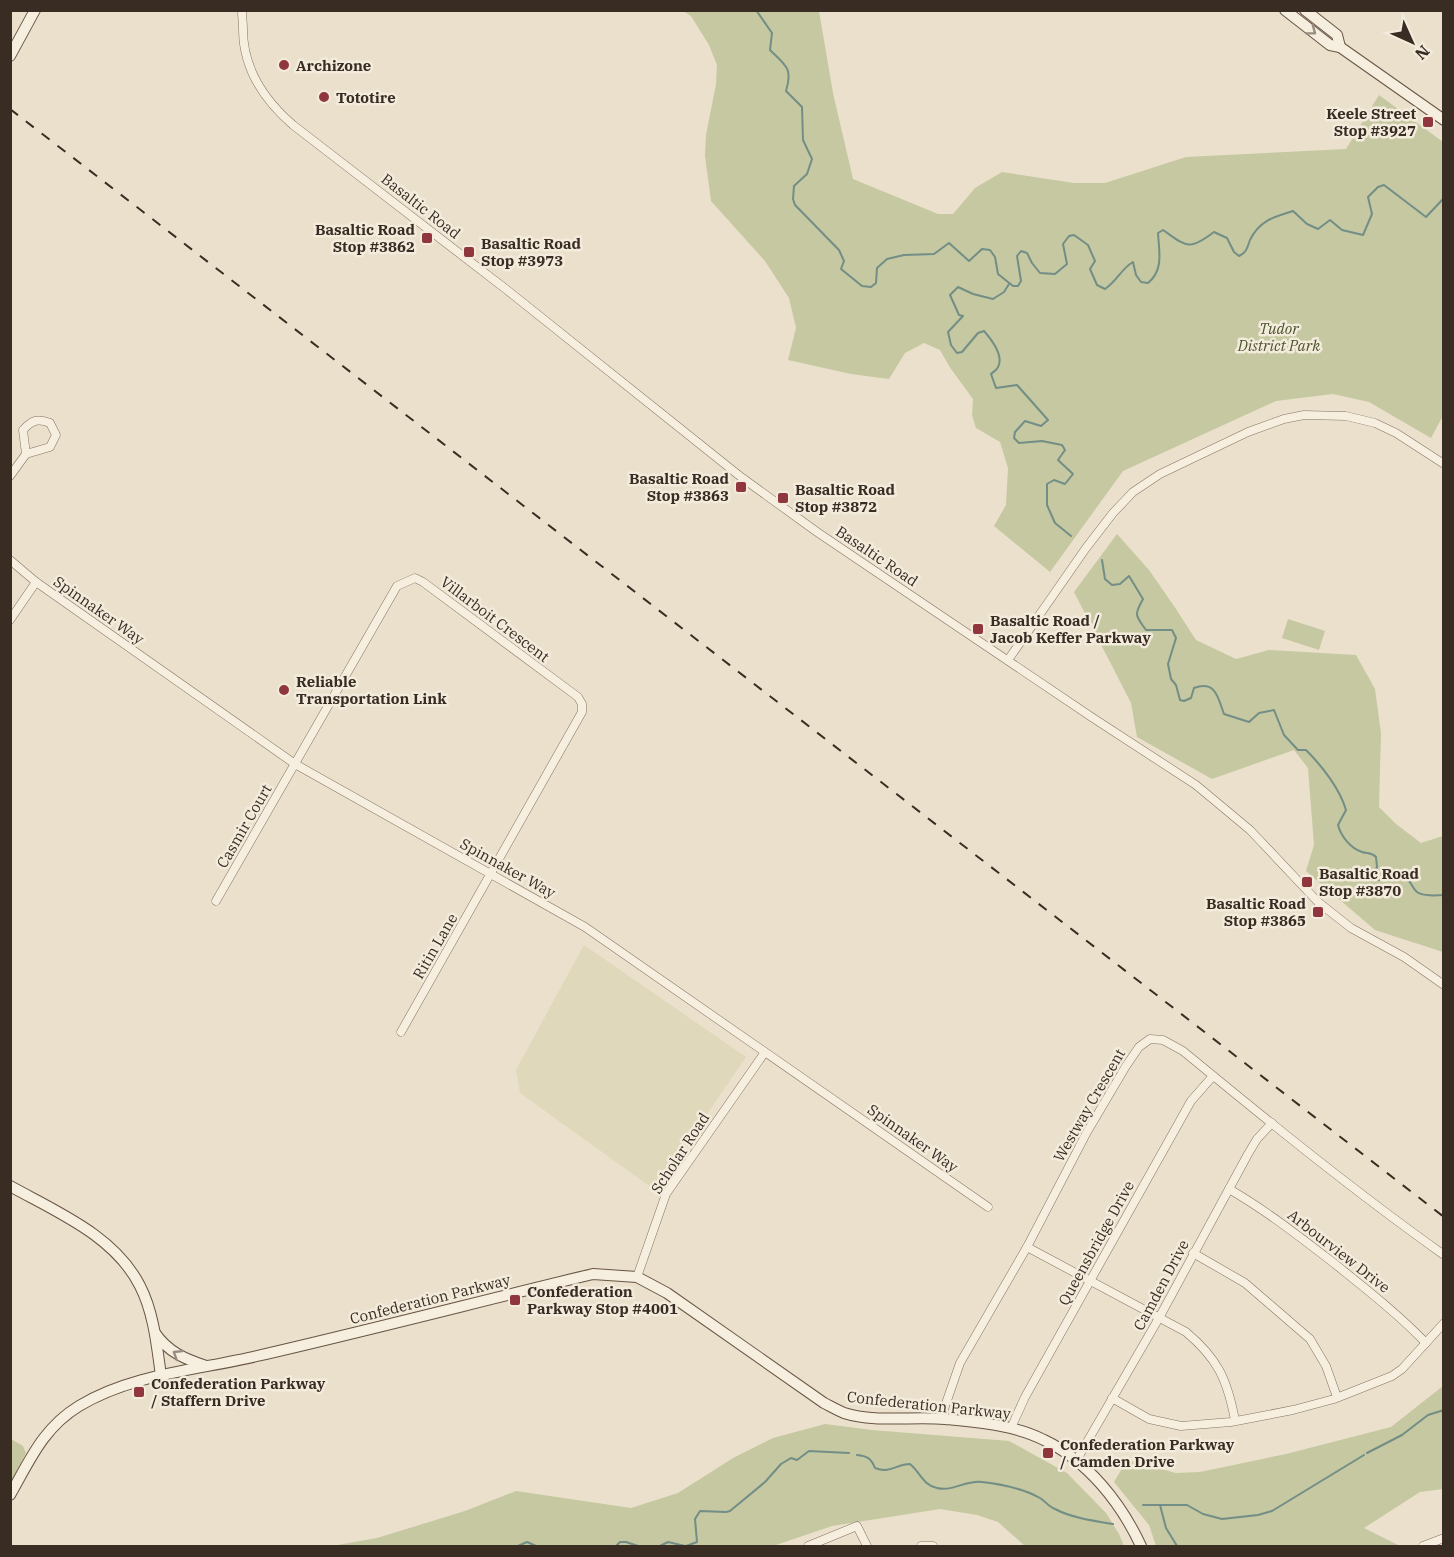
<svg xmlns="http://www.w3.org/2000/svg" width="1454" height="1557" font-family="'IBM Plex Serif',serif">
  <rect width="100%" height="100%" fill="#ebe0cc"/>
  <path fill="#e0d8ba" d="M584 945 746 1057 655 1190 520 1093 516 1070Z"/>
  <g fill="#c5c8a0">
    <path d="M683 11H819L833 93 853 179 938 214H953L975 188 1002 172 1074 183H1105L1186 157 1346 149 1379 95 1443 142 1444 414 1431 438 1369 402 1333 394 1276 401 1123 471 1050 572 994 526 1006 505 1008 468 1000 442 976 428 972 415 973 399 951 369 940 350 924 343 905 353 889 379 851 374 788 360 796 328 789 298 765 261 711 201 705 156 706 135 716 84 717 65 709 45 691 16Z"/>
    <path d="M1117 534 1149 570 1174 606 1196 640 1236 659 1269 650 1356 655 1375 689 1381 733 1379 807 1396 824 1421 843 1443 836V952L1375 930 1306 871 1314 845 1308 768 1294 750 1212 779 1137 737 1131 703 1074 592Z"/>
    <path d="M1288 619 1325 631 1319 650 1282 638Z"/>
    <path d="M1443 1386V1489L1420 1492 1364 1528 1400 1546H1156L1149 1525 1114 1482 1127 1460 1176 1473 1200 1472 1286 1454 1391 1427Z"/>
    <path d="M825 1424 872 1430 1009 1441 1067 1473 1106 1513 1119 1534 1124 1546H1025L998 1522 977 1515 940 1509 832 1526 773 1546H332L377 1538 465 1511 516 1491 631 1508 678 1493 733 1458 773 1438Z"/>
    <path d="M11 1439 23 1446 26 1453 11 1482Z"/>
  </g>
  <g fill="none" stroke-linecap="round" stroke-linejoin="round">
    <g stroke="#728e86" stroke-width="2">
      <path d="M756 10 772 33 770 50C786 65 793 69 786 91L802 107 803 140 812 159 807 174 794 186 793 199 795 205 839 250 844 261 841 269 862 286 871 287 876 283 877 268 887 259 904 255 934 254 949 243 969 261 982 249 990 250 995 257 998 274 1013 286H1018L1021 281 1017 256 1021 251 1027 253 1032 263 1040 273 1055 274 1067 264 1063 244 1069 236 1074 235 1088 245 1095 261 1090 269 1097 285 1105 289C1117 281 1121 269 1133 262L1136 275 1141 282 1148 283C1164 270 1159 251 1158 233L1163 230C1187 247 1189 251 1214 232L1227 238 1234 252 1239 256C1247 252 1247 248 1250 240 1259 221 1273 217 1293 211L1307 224 1318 229 1330 220 1342 230 1363 235 1372 214 1368 197 1378 187 1384 185 1426 217 1444 198"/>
      <path d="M1009 284 1004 292 993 299 973 294 958 287 950 295 959 315 963 316 948 332 951 345 957 353 962 352 978 333 984 331C991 339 1004 356 998 367 997 370 994 371 991 374L996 388 1017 385 1048 420 1041 426 1025 421 1015 432 1014 438 1019 443 1042 441 1062 445 1065 450 1058 460 1073 474 1065 484 1054 480 1047 484V505L1055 523 1071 536"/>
      <path d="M1102 560 1105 579 1112 585 1120 584 1129 576 1143 599C1134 615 1135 615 1146 630H1172L1176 638 1168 664 1171 679 1176 685 1180 700 1184 701 1191 698 1194 688C1216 680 1218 698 1224 714L1249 722 1259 713 1274 710 1284 735 1298 750H1306C1322 766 1340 789 1346 810L1338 825C1341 836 1350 848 1362 852 1368 854 1371 852 1376 857L1377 867 1373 874 1378 880 1389 879 1399 875C1422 884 1403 898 1443 895L1444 879"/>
      <path d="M1367 1453 1402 1435 1428 1415 1444 1410"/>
      <path d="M857 1455C867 1456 871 1458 875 1468 891 1474 896 1464 910 1464 920 1472 923 1485 937 1488 953 1492 965 1480 982 1482 1000 1484 1024 1489 1040 1498 1045 1501 1049 1507 1055 1509 1072 1518 1094 1521 1113 1524"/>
      <path d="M1143 1505H1187L1203 1514 1222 1519 1258 1515 1272 1511 1364 1455"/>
      <path d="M1160 1505 1166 1528 1177 1546"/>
      <path d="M518 1546 527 1542 536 1546"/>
      <path d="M616 1546 620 1542H626L638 1546"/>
      <path d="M660 1546 668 1542 685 1546"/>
      <path d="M686 1546 697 1542 695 1519 700 1511 726 1512 730 1511 765 1482 781 1464 791 1458 797 1460 809 1451 849 1453"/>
    </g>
    <g stroke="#867361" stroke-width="9">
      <g id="street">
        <path d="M242 10C242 17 243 23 243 29 243 69 264 100 293 125L507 290 741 477 817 532 1093 718 1196 785 1250 830 1318 902 1351 928 1404 957 1444 985"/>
        <path d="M10 476 26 454 50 447 56 435 50 423C38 418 32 420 23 430L26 454"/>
        <path d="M10 560 36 582 295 764 585 927 988 1207"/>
        <path d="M10 620 36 582"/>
        <path d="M1008 660 1086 548 1113 513 1133 492 1160 474 1248 432 1284 419 1304 415 1346 416 1375 423 1396 433 1444 464"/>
        <path d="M216 901 397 586 415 578 423 582 578 697 582 704V712L401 1032"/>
        <path d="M1229 1189C1267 1211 1300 1237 1335 1264 1366 1289 1398 1314 1426 1343"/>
        <path d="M1027 1247 1186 1332C1218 1359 1227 1379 1235 1420"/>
        <path d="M1193 1253 1245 1283 1310 1339 1326 1366 1337 1397"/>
        <path d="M637 1277 666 1194 765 1052"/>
        <path d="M1112 1398 1149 1419 1181 1426 1231 1422 1293 1410 1334 1399 1392 1376 1402 1369 1444 1323"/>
        <path d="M944 1419V1409L960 1363 1027 1247 1087 1132 1126 1066 1139 1047 1150 1039 1163 1040 1183 1051C1268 1121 1354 1191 1444 1255"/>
        <path d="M1011 1428 1025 1397 1191 1101 1213 1076"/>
        <path d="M1076 1461 1159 1318 1248 1154 1257 1139 1272 1123"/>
        <path d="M808 1546 857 1526 867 1546"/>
        <path d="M921 1546H933"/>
        <path d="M1423 1546 1444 1538"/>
      </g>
    </g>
    <g stroke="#685544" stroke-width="12">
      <g id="secondary">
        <path d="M1285 10 1330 45 1340 47 1444 120"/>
        <path d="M1305 10 1337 35 1340 47"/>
        <path d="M10 56 35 10"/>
        <path d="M10 1186C57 1212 115 1236 140 1286 154 1313 157 1347 161 1376"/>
        <path d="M155 1333C168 1352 185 1359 206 1366"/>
        <path d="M10 1495C30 1460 43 1428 79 1406 132 1374 198 1370 257 1356 370 1330 481 1301 593 1274L637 1277 667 1293 824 1403C830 1406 837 1410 844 1413 875 1423 913 1416 945 1419 977 1422 1015 1425 1044 1440 1088 1461 1121 1503 1141 1546"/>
      </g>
    </g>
    <use href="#street" stroke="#f6eede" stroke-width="8"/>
    <use href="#secondary" stroke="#f6eede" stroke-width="10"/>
    <path stroke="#392c23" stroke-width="2" stroke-dasharray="10 10" stroke-linecap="butt" d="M10 109 1444 1217"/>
  </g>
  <defs><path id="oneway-chevron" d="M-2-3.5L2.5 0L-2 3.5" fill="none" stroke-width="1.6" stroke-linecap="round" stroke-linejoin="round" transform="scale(1.5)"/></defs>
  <g stroke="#988d80">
    <use href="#oneway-chevron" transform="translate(1312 31) rotate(37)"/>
    <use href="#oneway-chevron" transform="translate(177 1354) rotate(-148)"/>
  </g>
  <g fill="#8f373c" stroke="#f3ebdb" stroke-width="2">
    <circle cx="284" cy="65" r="6"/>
    <circle cx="324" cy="97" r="6"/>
    <rect x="1422" y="116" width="12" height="12" rx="3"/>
    <rect x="421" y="232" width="12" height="12" rx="3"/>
    <rect x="463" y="246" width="12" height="12" rx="3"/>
    <rect x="735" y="481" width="12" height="12" rx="3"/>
    <rect x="777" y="492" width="12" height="12" rx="3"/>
    <rect x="972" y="623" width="12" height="12" rx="3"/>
    <circle cx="284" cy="690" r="6"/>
    <rect x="1301" y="876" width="12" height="12" rx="3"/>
    <rect x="1312" y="906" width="12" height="12" rx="3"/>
    <rect x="509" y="1294" width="12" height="12" rx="3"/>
    <rect x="133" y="1386" width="12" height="12" rx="3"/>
    <rect x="1042" y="1447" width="12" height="12" rx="3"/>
  </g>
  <g text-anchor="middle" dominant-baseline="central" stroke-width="5" stroke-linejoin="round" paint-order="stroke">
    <g font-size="15" font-weight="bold" fill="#392c23" stroke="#f3ebdb" text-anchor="start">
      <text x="296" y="65">Archizone</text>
      <text x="336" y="97">Tototire</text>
      <text x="1416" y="113" text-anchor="end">Keele Street<tspan x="1416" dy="17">Stop #3927</tspan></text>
      <text x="415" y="229" text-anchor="end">Basaltic Road<tspan x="415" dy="17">Stop #3862</tspan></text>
      <text x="481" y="243">Basaltic Road<tspan x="481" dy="17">Stop #3973</tspan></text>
      <text x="729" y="478" text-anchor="end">Basaltic Road<tspan x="729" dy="17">Stop #3863</tspan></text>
      <text x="795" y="489">Basaltic Road<tspan x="795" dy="17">Stop #3872</tspan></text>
      <text x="990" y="620">Basaltic Road /<tspan x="990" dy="17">Jacob Keffer Parkway</tspan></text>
      <text x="296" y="681">Reliable<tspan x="296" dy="17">Transportation Link</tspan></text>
      <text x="1319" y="873">Basaltic Road<tspan x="1319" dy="17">Stop #3870</tspan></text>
      <text x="1306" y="903" text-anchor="end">Basaltic Road<tspan x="1306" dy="17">Stop #3865</tspan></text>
      <text x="527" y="1291">Confederation<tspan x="527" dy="17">Parkway Stop #4001</tspan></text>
      <text x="151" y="1383">Confederation Parkway<tspan x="151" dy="17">/ Staffern Drive</tspan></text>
      <text x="1060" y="1444">Confederation Parkway<tspan x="1060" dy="17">/ Camden Drive</tspan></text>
    </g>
    <g font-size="15" fill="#392c23" stroke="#f3ebdb">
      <text transform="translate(421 206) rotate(38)">Basaltic Road</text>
      <text transform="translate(877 556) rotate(34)">Basaltic Road</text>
      <text transform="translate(99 610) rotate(35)">Spinnaker Way</text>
      <text transform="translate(495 619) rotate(37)">Villarboit Crescent</text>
      <text transform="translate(244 826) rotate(-60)">Casmir Court</text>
      <text transform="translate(508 868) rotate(29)">Spinnaker Way</text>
      <text transform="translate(435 946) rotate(-60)">Ritin Lane</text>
      <text transform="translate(1089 1105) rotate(-60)">Westway Crescent</text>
      <text transform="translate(913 1138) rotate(35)">Spinnaker Way</text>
      <text transform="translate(680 1153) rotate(-57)">Scholar Road</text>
      <text transform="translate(1096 1243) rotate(-61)">Queensbridge Drive</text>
      <text transform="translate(1339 1251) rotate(38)">Arbourview Drive</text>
      <text transform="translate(1161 1285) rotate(-62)">Camden Drive</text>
      <text transform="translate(430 1299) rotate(-14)">Confederation Parkway</text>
      <text transform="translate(929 1405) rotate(6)">Confederation Parkway</text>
    </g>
    <g font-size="15" font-style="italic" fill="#4b532c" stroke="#f3ebdb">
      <text x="1279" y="328">Tudor<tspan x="1279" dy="17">District Park</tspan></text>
    </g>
  </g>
  <rect width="1454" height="1557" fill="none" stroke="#392c23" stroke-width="24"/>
  <g transform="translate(1412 42) rotate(135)" stroke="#f3ebdb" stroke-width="4.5" paint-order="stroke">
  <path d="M0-4.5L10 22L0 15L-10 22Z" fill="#392c23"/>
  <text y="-9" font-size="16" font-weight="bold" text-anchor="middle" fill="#392c23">N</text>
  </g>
</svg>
